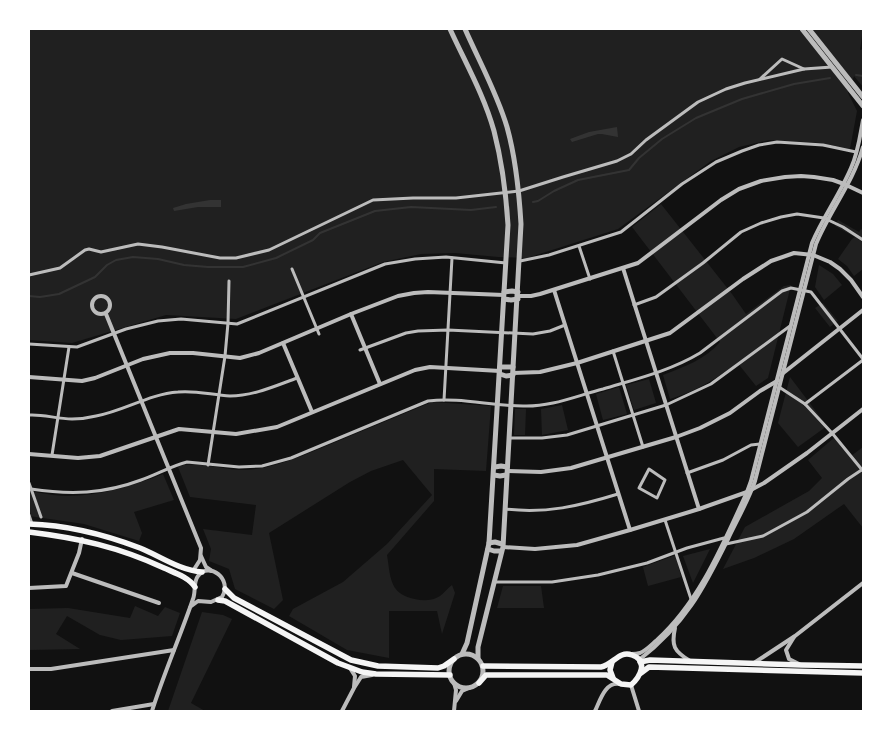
<svg xmlns="http://www.w3.org/2000/svg" width="892" height="740" font-family="Poppins,sans-serif">
  <rect width="100%" height="100%" fill="#111"/>
  <g fill="#202020">
    <path d="M29 29H863L860 50 863 49V87L854 76 848 93 857 111 850 149 820 143 770 140 739 147 711 161 618 229 527 258 498 257 455 253 421 254 383 262 236 319 166 315 72 343 29 340Z"/>
    <path d="M661 204 732 294 746 314 784 286 791 285 768 378 756 386 740 366V361C719 377 697 391 670 399L663 375C684 367 706 359 720 342L632 227Z"/>
    <path d="M838 220 859 232 861 229 863 231V269L854 276 847 266 838 259 852 239 855 237 835 226Z"/>
    <path d="M819 265 833 274 842 285 824 300 815 287Z"/>
    <path d="M823 303 838 321 830 327 815 308Z"/>
    <path d="M790 377 827 426 798 447 778 423Z"/>
    <path d="M649 379 656 403 634 410 626 385Z"/>
    <path d="M619 387 627 414 603 420 596 394Z"/>
    <path d="M432 402 491 406 486 471 434 469V501L387 555C389 566 389 579 395 588 403 600 429 604 440 596 444 593 448 588 452 585L455 593 442 634 437 611H389V658L347 650 289 616 293 609 343 582 387 544 432 495 403 460 371 471 350 482 269 533 283 600 274 609 235 589 229 569 209 561 211 549 203 529 252 535 256 505 190 497 178 467C190 460 226 470 242 470 263 470 282 463 302 456Z"/>
    <path d="M562 405 568 430 542 435 541 409Z"/>
    <path d="M515 409H526L525 435H514Z"/>
    <path d="M835 437 851 456 863 447V528L844 504 794 539 754 558 723 569 745 527 809 491 822 478 808 460Z"/>
    <path d="M163 474 174 500 134 512 142 533 139 541 84 524 29 516V490L30 491C42 493 55 496 67 496 100 496 132 486 163 474Z"/>
    <path d="M710 549 693 583 683 556Z"/>
    <path d="M676 555 681 577 648 586 643 567Z"/>
    <path d="M503 586H541L544 608H497Z"/>
    <path d="M135 606 158 616 165 607 180 613 172 636 121 640 100 635 67 616 56 634 80 649 29 650V609L68 608 130 618Z"/>
    <path d="M202 612 223 615 232 619 191 703 205 711H168Z"/>
  </g>
  <g fill="#333">
    <path d="M617 127 618 137 602 134H598L572 142 570 139 589 132Z"/>
    <path d="M210 200H221V207H198L174 211 173 208 186 204Z"/>
  </g>
  <g fill="none" stroke-linecap="round" stroke-linejoin="round">
    <g stroke="#333" stroke-width="2">
      <path d="M856 75 863 76"/>
      <path d="M533 202 538 201 554 191 578 180 629 170 639 158 662 139 696 118 742 99 794 84 830 78"/>
      <path d="M29 296 40 297 59 294 95 277 107 265 116 260 133 257 158 259 184 265 208 267H243L276 258 313 240 320 233 375 211 411 207 471 210 496 207"/>
    </g>
    <g stroke="#bcbcbc" stroke-width="3">
      <path d="M760 79 782 59 804 69"/>
      <path d="M579 246 590 279"/>
      <path d="M520 261 549 255 621 232 682 184 716 162 742 151 759 145 777 142 823 145 856 152"/>
      <path d="M292 269 319 334"/>
      <path d="M29 275 60 268 85 250 89 249 101 252 138 244 162 247 220 258H236L269 250 373 200 413 198H456L519 191 563 177 617 161 631 154 646 140 698 102 726 89 745 83 804 69 832 67"/>
      <path d="M634 305 656 297 703 263 741 232 761 223 781 217 797 214 824 218 843 227 863 240"/>
      <path d="M29 344 77 347 126 329 158 321 181 319 237 324 385 264 415 259 446 257 506 263"/>
      <path d="M360 350 406 333 418 331 448 330 533 334 550 331 565 325"/>
      <path d="M613 351 643 447"/>
      <path d="M779 387 805 404 832 433 863 471"/>
      <path d="M444 400 452 258"/>
      <path d="M805 404 863 360"/>
      <path d="M29 415C43 414 57 419 72 419 80 419 88 418 96 416 124 411 149 394 178 392 195 390 212 395 230 396 253 396 275 386 297 378"/>
      <path d="M509 438H542L567 435 666 405 711 384 790 326"/>
      <path d="M52 455 69 347"/>
      <path d="M208 465 225 356 228 323 229 281"/>
      <path d="M649 469 665 480 657 498 639 488Z"/>
      <path d="M687 473 723 460 751 445 760 444"/>
      <path d="M29 483 41 517"/>
      <path d="M31 489C70 495 104 494 141 480 156 475 171 466 187 462L239 467 262 466 291 458 428 401C460 397 491 406 523 406 551 407 576 396 603 389 636 379 670 371 700 353L782 291 791 288 811 292 863 359"/>
      <path d="M505 509C546 514 579 506 618 494"/>
      <path d="M29 515 32 524"/>
      <path d="M665 520 691 599"/>
      <path d="M726 544 763 536 807 512 848 479 863 469"/>
      <path d="M494 582H552L598 575 647 563 687 548 724 538"/>
    </g>
    <g stroke="#bcbcbc" stroke-width="4">
      <path d="M623 268 699 509"/>
      <path d="M554 290 630 530"/>
      <circle cx="101" cy="305" r="9"/>
      <path d="M518 296H531L540 294 638 263 721 200 739 189 761 181 785 177 801 176 814 177 833 180 844 184 863 193"/>
      <path d="M106 314 201 548 200 560 193 571"/>
      <path d="M351 314 380 384"/>
      <path d="M283 343 312 412"/>
      <path d="M513 373 540 372 577 363 670 333 743 279 771 261 794 253 813 255 830 262 840 269 851 280 863 297"/>
      <path d="M782 374 863 310"/>
      <path d="M29 377 82 381 95 378 143 359 170 353H193L240 358 259 353 351 314 398 296 414 293 428 292 504 295"/>
      <path d="M29 454 78 458 100 456 179 429 236 434 277 427 415 370 430 367 500 371"/>
      <path d="M508 471 541 472 571 468 676 437 700 428 730 413 760 391 777 381"/>
      <path d="M503 547 535 549 577 545 630 530 699 509 747 492 764 483 807 453 863 409"/>
      <path d="M201 556 206 567 212 571"/>
      <path d="M72 573 159 603"/>
      <path d="M29 588 66 586 79 553 82 539"/>
      <path d="M675 628C671 646 674 651 690 661"/>
      <path d="M794 637 786 650 789 659 799 664"/>
      <path d="M631 654C634 654 637 654 640 653 647 650 652 644 657 640 700 601 723 544 747 492L751 481 812 243C823 217 840 194 851 168 858 153 860 136 863 120"/>
      <path d="M639 660C685 624 703 590 728 539 737 520 748 501 755 481L816 244C830 210 853 183 863 147"/>
      <path d="M754 663 795 636 863 583"/>
      <path d="M350 668 355 676 354 687"/>
      <path d="M29 669H51L174 650"/>
      <path d="M631 685 639 711"/>
      <path d="M456 701 462 691 471 687"/>
      <path d="M112 711 154 704"/>
      <path d="M152 711C164 673 180 637 193 599 196 592 193 582 198 576 209 561 233 579 222 597L211 602 198 601 190 607"/>
      <path d="M342 711 354 688 361 677 372 675"/>
      <path d="M454 711 456 690 454 683"/>
      <path d="M595 711C600 701 605 682 619 684"/>
    </g>
    <g stroke="#bcbcbc" stroke-width="5">
      <path d="M450 29C465 62 484 95 494 131 502 162 506 193 508 225L489 543 467 643 462 654"/>
      <path d="M465 29C479 61 497 93 507 127 516 159 519 191 521 224L503 547 478 647V658"/>
      <path d="M802 29 863 106"/>
      <path d="M809 29 863 97"/>
      <path d="M504 292 512 291 518 292"/>
      <path d="M504 299 511 300 518 299"/>
      <path d="M500 367H513"/>
      <path d="M500 374 506 376 513 375"/>
      <path d="M495 467 501 466 507 467"/>
      <path d="M494 475 500 476 506 475"/>
      <path d="M489 543 495 542 502 544"/>
      <path d="M488 549 494 551H501"/>
      <circle cx="466" cy="671" r="17"/>
    </g>
    <g stroke="#f5f5f5" stroke-width="5.5">
      <path d="M29 524C65 525 106 535 140 548 160 556 179 570 202 572"/>
      <path d="M29 532C78 538 119 547 164 568 175 573 188 577 195 587"/>
      <path d="M225 589 234 598 351 660 378 666 438 668 444 666 454 659"/>
      <path d="M218 600 225 601 338 663 362 672 376 674 450 675"/>
      <path d="M612 662 610 670 613 678"/>
      <path d="M640 662 650 660 802 665 863 666"/>
      <path d="M641 673 649 667 863 673"/>
      <path d="M479 683 486 675H607L621 684 631 685C640 677 649 661 632 655 619 650 613 665 601 667L483 666"/>
    </g>
  </g>
  <rect width="892" height="740" fill="none" stroke="#ffffff" stroke-width="60"/>
</svg>
